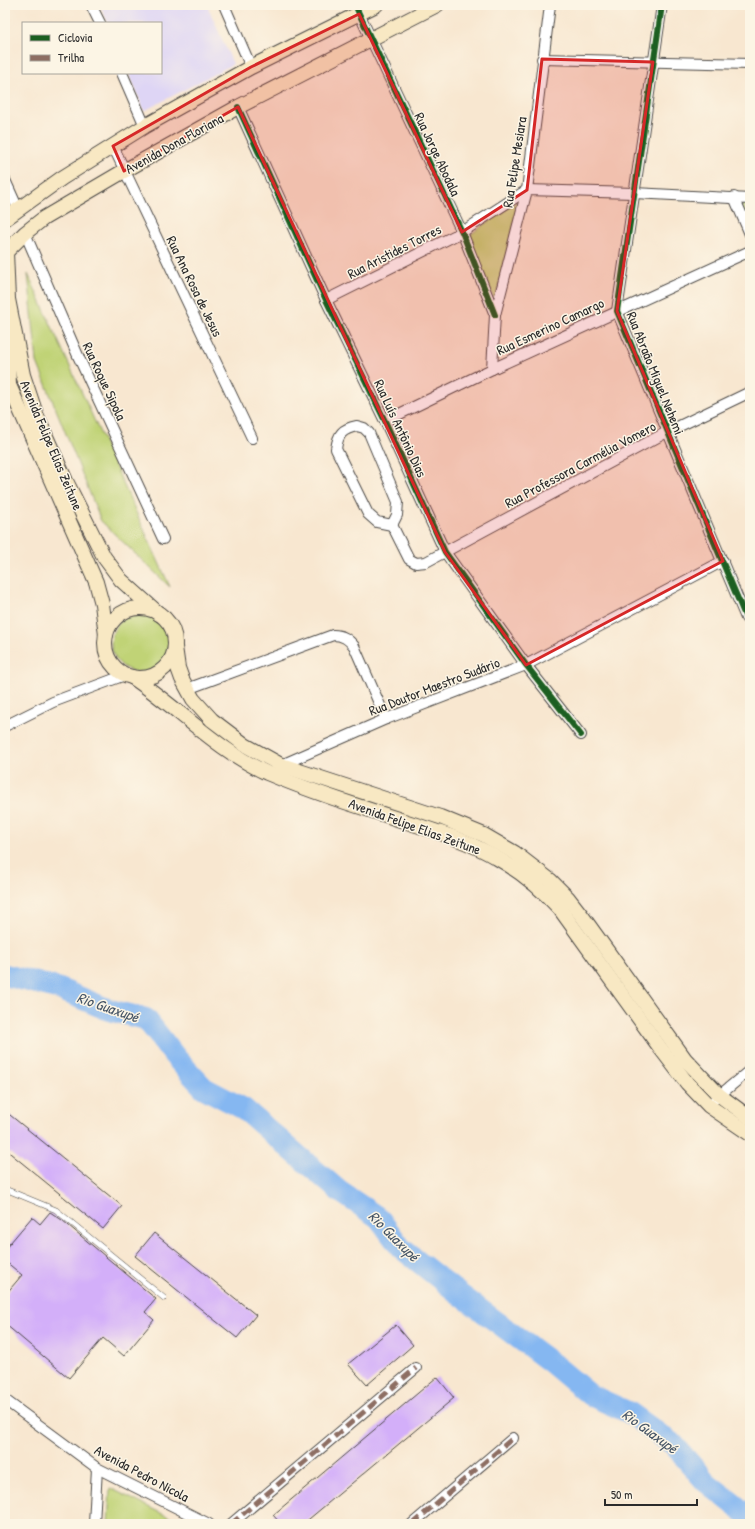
<svg xmlns="http://www.w3.org/2000/svg" width="755" height="1529" font-family="'Patrick Hand',sans-serif">
  <rect width="100%" height="100%" fill="#fcf5e5"/>
  <filter id="ink" filterUnits="userSpaceOnUse"><feTurbulence type="fractalNoise" baseFrequency=".025" numOctaves="2"/><feDisplacementMap in="SourceGraphic" scale="8" xChannelSelector="R" yChannelSelector="G"/><feConvolveMatrix kernelMatrix="1 2 1 2 8 2 1 2 1" color-interpolation-filters="sRGB"/></filter>
  <filter id="wash" filterUnits="userSpaceOnUse"><feTurbulence type="fractalNoise" baseFrequency=".012" numOctaves="4" result="noise"/><feDisplacementMap in="SourceGraphic" scale="16" xChannelSelector="R" yChannelSelector="G"/><feGaussianBlur stdDeviation="0.9" result="paint"/><feColorMatrix in="noise" values="0 0 0 0 0 0 0 0 0 0 0 0 0 0 0 0 0 1.4 0 .05"/><feComposite in="paint" operator="in"/></filter>
  <g filter="url(#wash)">
    <rect width="100%" height="100%" fill="#f8e7d0"/>
    <path fill="#ded5f5" d="M100 5H207L233 64 144 111 129 73H161V23H108Z"/>
    <g fill="#c0d376" stroke="#767f50">
      <path d="M520 199 495 301 468 236Z"/>
      <path d="M738 200 750 201V228Z"/>
      <path d="M28 274 170 587 101 521 37 362Z"/>
      <circle cx="140" cy="643" r="29"/>
      <path d="M110 1488 183 1524H108Z"/>
    </g>
    <g fill="none" stroke-linecap="round" stroke-linejoin="round">
      <path stroke="#85b7f1" stroke-width="22" d="M5 975 57 988 109 1010 146 1019 177 1059 204 1088 244 1109 339 1191 379 1218 401 1248 454 1290 553 1364 590 1395 630 1413 674 1445 706 1482 750 1517"/>
    </g>
    <g id="blocks">
      <g fill="#d3aff9">
        <path d="M5 1111 122 1206 103 1229 5 1149Z"/>
        <path d="M50 1212 62 1220 156 1299 145 1312 154 1320 124 1356 103 1338 69 1378 5 1324V1295L22 1275 5 1261V1249L32 1217 40 1224Z"/>
        <path d="M154 1233 256 1315 237 1338 135 1256Z"/>
        <path d="M396 1325 413 1345 367 1385 348 1364Z"/>
        <path d="M437 1377 454 1398 303 1524H281L273 1515Z"/>
      </g>
    </g>
  </g>
  <g filter="url(#ink)">
    <use href="#blocks" fill-opacity="0" stroke="#4a4744" stroke-width="1"/>
    <g fill="none" stroke-linecap="round" stroke-linejoin="round">
      <g stroke="#4a4744" stroke-width="6">
        <path id="lane" d="M5 1189 56 1210 164 1298"/>
      </g>
      <g stroke="#4a4744" stroke-width="12">
        <g id="street">
          <path d="M91 5 100 23"/>
          <path d="M224 5 251 67"/>
          <path d="M355 5 462 232 495 315"/>
          <path d="M662 5 617 311 746 618"/>
          <path d="M542 59 750 64"/>
          <path d="M122 73 145 126"/>
          <path d="M238 107 326 300 385 421 445 552 526 665 581 735"/>
          <path d="M113 146 252 438"/>
          <path d="M5 180 18 209"/>
          <path d="M734 197 750 234"/>
          <path d="M25 233 79 358 163 539"/>
          <path d="M326 300 462 232 527 190 634 193 750 199"/>
          <path d="M492 369 495 315 527 190 550 5"/>
          <path d="M385 421 492 369 750 251"/>
          <path d="M357 426 364 428 369 433 398 502 397 515 392 525 377 522 368 514 336 449C338 434 342 429 357 426Z"/>
          <path d="M392 525 409 559 416 563 426 562 667 432 750 392"/>
          <path d="M187 689 333 635C343 635 348 639 354 646L386 719"/>
          <path d="M5 726 53 702 125 675"/>
          <path d="M279 766 386 719 526 665 723 561"/>
          <path d="M715 1099 750 1070"/>
          <path d="M5 1400 97 1468 209 1524"/>
          <path d="M94 1524 97 1468"/>
          <path d="M231 1524 416 1368"/>
          <path d="M412 1524 513 1438"/>
        </g>
      </g>
      <g stroke="#4a4744" stroke-width="16">
        <g id="secondary">
          <path d="M5 219 62 178 145 126 251 67 376 5"/>
          <path d="M5 251 6 252 8 299 23 375 36 414 66 481 104 557 121 580 159 614"/>
          <path d="M6 252 25 233 44 218 124 171 238 107 437 5"/>
          <path d="M7 327 9 385 96 582 102 604 106 635"/>
          <circle cx="140" cy="643" r="35"/>
          <path d="M175 647 178 668 182 679 193 699 212 720 245 745 281 765 440 817 484 835 515 853 550 880 568 898 582 916 685 1059 719 1095 750 1118"/>
          <path d="M132 677C177 707 217 750 267 773 312 792 360 807 407 822 438 832 469 841 497 858 520 871 542 889 560 909L661 1049 687 1083 709 1106 750 1134"/>
        </g>
      </g>
      <use href="#lane" stroke="#fff" stroke-width="5"/>
      <use href="#street" stroke="#fff" stroke-width="10"/>
      <use href="#secondary" stroke="#f8e8c3" stroke-width="14"/>
      <g stroke="#8d6e63" stroke-width="5" stroke-dasharray="10 5" stroke-linecap="butt">
        <path d="M231 1524 416 1368"/>
        <path d="M412 1524 513 1438"/>
      </g>
      <g stroke="#fcf5e5" stroke-width="8">
        <g id="cycleway">
          <path d="M355 5 462 232 495 315"/>
          <path d="M662 5 617 311 746 618"/>
          <path d="M238 107 326 300 385 421 445 552 526 665 581 735"/>
        </g>
      </g>
      <use href="#cycleway" stroke="#1b5e20" stroke-width="6"/>
    </g>
  </g>
  <path fill="#d62828" fill-opacity="0.2" stroke="#d62828" stroke-width="3" stroke-linejoin="round" d="M359 14 462 232 527 190 542 59 653 62 617 311 723 561 526 665 445 552 238 107 124 171 113 146 251 67Z"/>
  <g text-anchor="middle" dominant-baseline="central" stroke-width="3" stroke-linejoin="round" paint-order="stroke">
    <g font-size="14" fill="#2b2b2b" stroke="#fcf5e5">
      <text transform="translate(174 143) rotate(-29)">Avenida Dona Floriana</text>
      <text transform="translate(438 154) rotate(65)">Rua Jorge Abodala</text>
      <text transform="translate(514 162) rotate(-81)">Rua Felipe Mesiara</text>
      <text transform="translate(394 251) rotate(-27)">Rua Aristides Torres</text>
      <text transform="translate(195 286) rotate(64)">Rua Ana Rosa de Jesus</text>
      <text transform="translate(550 326) rotate(-25)">Rua Esmerino Camargo</text>
      <text transform="translate(656 373) rotate(68)">Rua Abraão Miguel Nehemi</text>
      <text transform="translate(105 381) rotate(65)">Rua Roque Sipola</text>
      <text transform="translate(401 428) rotate(65)">Rua Luís Antônio Dias</text>
      <text transform="translate(52 445) rotate(67)">Avenida Felipe Elias Zeitune</text>
      <text transform="translate(580 464) rotate(-28)">Rua Professora Carmélia Vomero</text>
      <text transform="translate(434 686) rotate(-21)">Rua Doutor Maestro Sudário</text>
      <text transform="translate(415 826) rotate(20)">Avenida Felipe Elias Zeitune</text>
      <text transform="translate(142 1473) rotate(28)">Avenida Pedro Nicola</text>
    </g>
    <g font-size="15" font-style="italic" fill="#465566" stroke="#fcf5e5">
      <text transform="translate(108 1007) rotate(19)">Rio Guaxupé</text>
      <text transform="translate(394 1236) rotate(45)">Rio Guaxupé</text>
      <text transform="translate(650 1431) rotate(36)">Rio Guaxupé</text>
    </g>
  </g>
  <rect width="755" height="1529" fill="none" stroke="#fcf5e5" stroke-width="20"/>
  <rect x="22" y="22" width="140" height="52" fill="#fcf5e5" stroke="#a8a49b"/>
  <rect x="30" y="35" width="20" height="6" fill="#1b5e20" stroke="#a8a49b"/>
  <text x="58" y="42" font-size="12" fill="#2b2b2b">Ciclovia</text>
  <rect x="30" y="55" width="20" height="6" fill="#8d6e63" stroke="#a8a49b"/>
  <text x="58" y="62" font-size="12" fill="#2b2b2b">Trilha</text>
  <path d="M605 1499v6h92v-6" fill="none" stroke="#2b2b2b" stroke-width="2"/>
  <text x="611" y="1499" font-size="12" fill="#2b2b2b" stroke="#fcf5e5" stroke-width="3" paint-order="stroke">50 m</text>
</svg>
